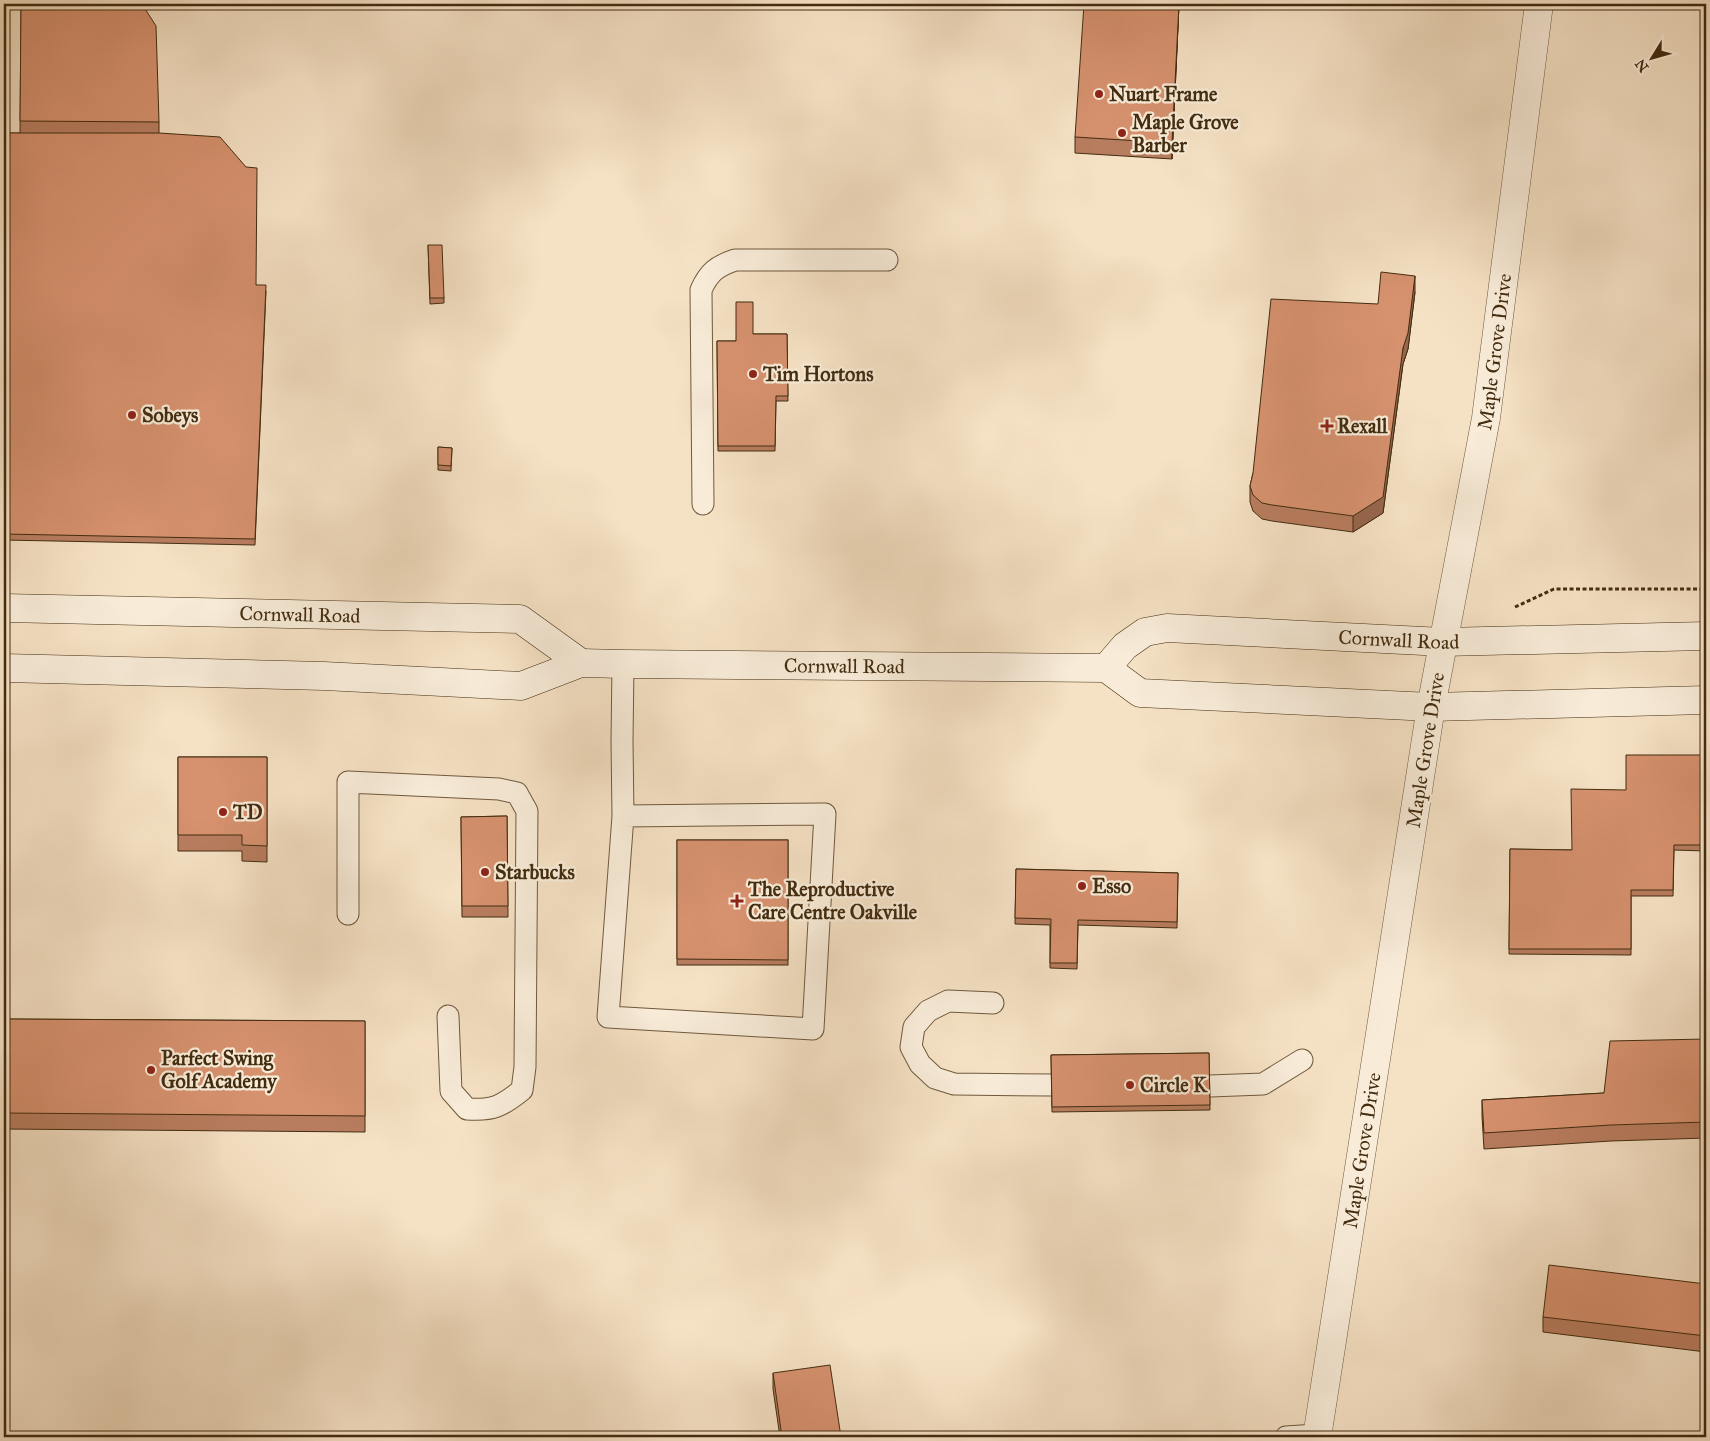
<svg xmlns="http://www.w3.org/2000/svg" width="1710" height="1441" font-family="'IM FELL Great Primer',serif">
  <rect width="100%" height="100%" fill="#f5e1c4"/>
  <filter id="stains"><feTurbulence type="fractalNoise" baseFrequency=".004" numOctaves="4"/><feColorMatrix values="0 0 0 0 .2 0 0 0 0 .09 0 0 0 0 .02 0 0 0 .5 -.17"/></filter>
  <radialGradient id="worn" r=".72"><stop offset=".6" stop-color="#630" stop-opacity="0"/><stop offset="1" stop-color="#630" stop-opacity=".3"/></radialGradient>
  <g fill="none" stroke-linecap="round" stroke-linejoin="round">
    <g stroke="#70593d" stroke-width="23">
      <g id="service">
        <path d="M703 504 701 290C709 272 717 266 735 260H887"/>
        <path d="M623 816 825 814 813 1029 608 1017 623 816 622 742 623 664"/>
        <path d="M348 914V782L499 789 517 793 527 811 525 1067 522 1090C502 1106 493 1111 467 1109L451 1091 448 1016"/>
        <path d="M993 1003 948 1001 928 1011 914 1027 911 1047 920 1064 935 1078 954 1084 1051 1085"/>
        <path d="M1210 1086 1263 1084 1302 1060"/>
        <path d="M1286 1437 1317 1435"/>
      </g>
    </g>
    <g stroke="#70593d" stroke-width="29">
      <g id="minor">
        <path id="s1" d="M1317 1437 1431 707"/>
      </g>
    </g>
    <g stroke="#70593d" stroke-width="29">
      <g id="tertiary">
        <path id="s2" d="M1431 707 1486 418 1539 4"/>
      </g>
    </g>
    <g stroke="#432c10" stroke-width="29">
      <g id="secondary">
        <path id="s3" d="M4 608 520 619 581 663"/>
        <path id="s4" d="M4 668 324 676 521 686 581 663 623 664 1106 668 1140 693 1431 707 1706 700"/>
        <path id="s5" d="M1106 668 1125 646 1145 632 1167 628 1443 642 1706 636"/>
      </g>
    </g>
    <path stroke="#432c10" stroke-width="3" stroke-dasharray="4 2.5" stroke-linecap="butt" d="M1515 607 1554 589H1706"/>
    <use href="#service" stroke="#f8ecd9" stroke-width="21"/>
    <use href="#minor" stroke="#f8ecd9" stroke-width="28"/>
    <use href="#tertiary" stroke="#f8ecd9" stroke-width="28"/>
    <use href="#secondary" stroke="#f8ecd9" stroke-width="28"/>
  </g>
  <g fill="#b87d5f" stroke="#432c10">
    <path d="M21 4 159 122V133L256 285 266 291 255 545 4 540V133H20Z"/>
    <path d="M1179 4 1172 159 1075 153V137Z"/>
    <path d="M428 245 444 298V303L430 304Z"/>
    <path d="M1415 292 1408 349 1403 364 1383 513 1353 532 1272 521 1262 519 1253 511 1250 502V486L1253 473 1378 304Z"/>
    <path d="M753 334H787L788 401H776L775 451H718L717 341H736Z"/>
    <path d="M438 447 452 448 451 471 438 470Z"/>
    <path d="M1706 755V851L1674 850 1673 896H1631V955L1509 954 1510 849 1572 850 1626 790Z"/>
    <path d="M178 757H267V862L242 861V851H178Z"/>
    <path d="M507 816 508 917H462L461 817Z"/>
    <rect x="677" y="840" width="111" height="125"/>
    <path d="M1016 869 1178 873 1177 928 1078 925 1077 969 1050 968V925L1015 924Z"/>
    <path d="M4 1019 365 1021V1132L4 1129Z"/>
    <path d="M1706 1039V1138L1611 1141 1484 1149 1482 1116V1100L1604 1093Z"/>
    <path d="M1209 1053 1210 1110 1052 1112 1051 1055Z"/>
    <path d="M1706 1284V1352L1543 1332V1317Z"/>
    <path d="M773 1373 841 1437H780L773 1389Z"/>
  </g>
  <g fill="#96664d" stroke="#432c10">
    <path d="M1179 4 1172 159V143Z"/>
    <path d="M1415 276V292L1408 349 1403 364 1383 513 1353 532V516L1403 348Z"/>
  </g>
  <g fill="#d6916e" stroke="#432c10">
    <path d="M21 4H142L156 26 159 122 20 121Z"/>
    <path d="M1084 4H1179L1172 143 1075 137Z"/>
    <path d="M4 133H159L220 137 246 167 257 168 256 285H266L255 539 4 534Z"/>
    <path d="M428 245H442L444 298H430Z"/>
    <path d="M1381 272 1415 276 1408 333 1403 348 1383 497 1353 516 1272 505 1262 503 1253 495 1250 486 1253 473 1271 299 1378 304Z"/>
    <path d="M736 302H753V334H787L788 396H776L775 446H718L717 341H736Z"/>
    <path d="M438 447 452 448 451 466 438 465Z"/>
    <path d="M1626 755H1706V845H1674L1673 890H1631V949H1509L1510 849 1572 850 1571 789 1626 790Z"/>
    <path d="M178 757H267V846L242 845V835H178Z"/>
    <path d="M507 816 508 906H462L461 817Z"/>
    <path d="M677 840H788V960L677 959Z"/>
    <path d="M1016 869 1178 873 1177 922 1078 920 1077 963H1050L1051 919 1015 918Z"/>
    <path d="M4 1019 365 1021V1116L4 1113Z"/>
    <path d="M1706 1039V1122L1611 1125 1484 1133 1482 1100 1604 1093 1610 1041Z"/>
    <path d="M1209 1053 1210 1105 1052 1107 1051 1055Z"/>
    <path d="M1549 1265 1706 1284V1336L1543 1317Z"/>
    <path d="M830 1365 841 1437H782L773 1373Z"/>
  </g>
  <g fill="#8f2418" stroke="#f8ecd9" stroke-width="2">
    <circle cx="1099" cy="94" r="5"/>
    <circle cx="1122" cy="133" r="5"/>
    <circle cx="753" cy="374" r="5"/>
    <circle cx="132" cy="415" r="5"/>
    <path d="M1324.5 418.5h5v5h5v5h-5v5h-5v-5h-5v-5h5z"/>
    <circle cx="223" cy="812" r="5"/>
    <circle cx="485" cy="872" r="5"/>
    <circle cx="1082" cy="886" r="5"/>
    <path d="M734.5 893.5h5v5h5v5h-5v5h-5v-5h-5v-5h5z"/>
    <circle cx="151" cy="1070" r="5"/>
    <circle cx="1130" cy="1085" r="5"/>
  </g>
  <g text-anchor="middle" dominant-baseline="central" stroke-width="4.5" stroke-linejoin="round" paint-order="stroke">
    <g font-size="20" font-weight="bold" fill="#432c10" stroke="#f8ecd9" text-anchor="start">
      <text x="1109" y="94">Nuart Frame</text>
      <text x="1132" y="122">Maple Grove<tspan x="1132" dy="23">Barber</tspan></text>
      <text x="763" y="374">Tim Hortons</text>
      <text x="142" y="415">Sobeys</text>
      <text x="1337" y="426">Rexall</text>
      <text x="233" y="812">TD</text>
      <text x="495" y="872">Starbucks</text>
      <text x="1092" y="886">Esso</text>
      <text x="748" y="889">The Reproductive<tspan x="748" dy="23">Care Centre Oakville</tspan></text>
      <text x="161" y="1058">Parfect Swing<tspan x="161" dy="23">Golf Academy</tspan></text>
      <text x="1140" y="1085">Circle K</text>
    </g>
    <g font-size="20" fill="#432c10" stroke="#f8ecd9">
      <text stroke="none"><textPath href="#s2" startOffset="361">Maple Grove Drive</textPath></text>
      <text stroke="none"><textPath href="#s3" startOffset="296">Cornwall Road</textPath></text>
      <text stroke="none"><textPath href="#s5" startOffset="308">Cornwall Road</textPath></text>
      <text stroke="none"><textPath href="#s4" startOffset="845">Cornwall Road</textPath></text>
      <text transform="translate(1425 750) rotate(-81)">Maple Grove Drive</text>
      <text stroke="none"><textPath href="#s1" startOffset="290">Maple Grove Drive</textPath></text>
    </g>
  </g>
  <rect width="1710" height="1441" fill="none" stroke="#f5e1c4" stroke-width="20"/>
  <rect x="5" y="5" width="1700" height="1431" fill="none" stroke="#432c10" stroke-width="2.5"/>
  <rect x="10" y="10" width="1690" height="1421" fill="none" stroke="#432c10"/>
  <g transform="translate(1652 58) rotate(233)" stroke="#f8ecd9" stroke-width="4" paint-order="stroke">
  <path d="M0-4L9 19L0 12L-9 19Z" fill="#432c10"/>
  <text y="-8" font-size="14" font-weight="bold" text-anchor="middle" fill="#432c10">N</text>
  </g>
  <rect width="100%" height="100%" filter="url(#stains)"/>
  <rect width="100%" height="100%" fill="url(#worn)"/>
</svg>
